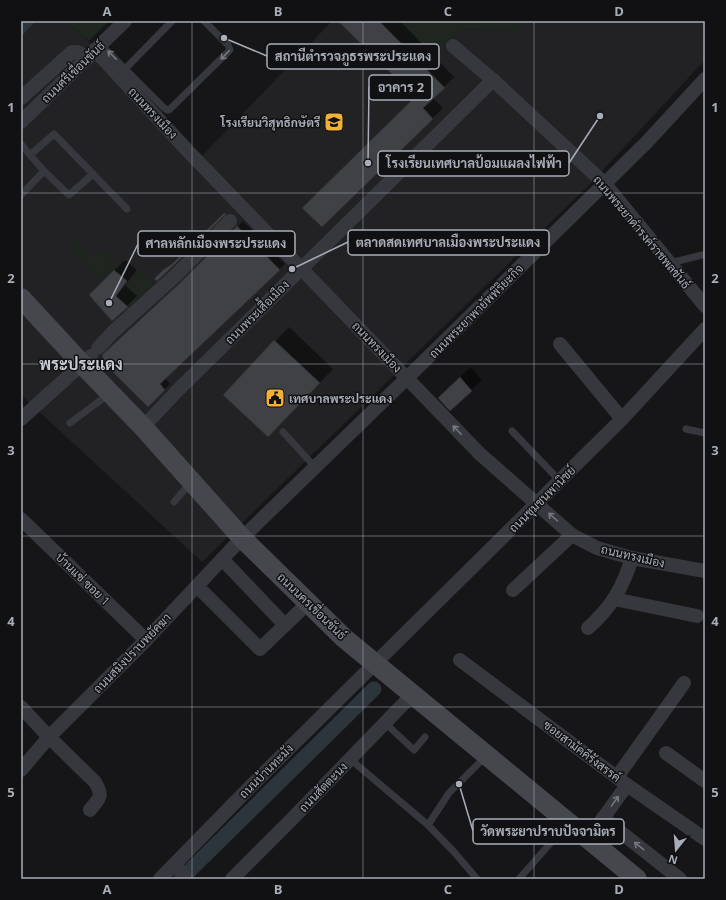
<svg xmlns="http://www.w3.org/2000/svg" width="726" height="900" font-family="'Open Sans',Sarabun,sans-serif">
  <rect width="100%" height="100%" fill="#161618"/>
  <path fill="#222225" d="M36 21H66L109 59 202 156 332 21H392L430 53 464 29 513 31 524 21H705V60L588 186 202 562 21 395V37Z"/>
  <g fill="#1e261f">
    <path d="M66 21H109L89 41Z"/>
    <path d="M392 21H524L513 31 464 29 430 54Z"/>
    <path d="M76 241 92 256 106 253 118 264 100 281 82 262 71 246Z"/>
    <path d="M139 270 157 285 130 310 116 296Z"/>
  </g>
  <path fill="#2c353c" d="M21 21H36L21 37Z"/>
  <g fill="#0007">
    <path d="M345 21H400L454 77 433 98 443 108 322 226 417 97Z"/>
    <path d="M243 221 285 264 165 378 170 384 148 405 188 276Z"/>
    <path d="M125 260 137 270 125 285 137 296 127 306 90 295Z"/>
    <path d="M289 327 333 369 282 422 224 395Z"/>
    <path d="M471 367 482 380 450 410 449 388Z"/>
  </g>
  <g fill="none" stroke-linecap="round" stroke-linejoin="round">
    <path stroke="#2c353c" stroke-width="15" d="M181 879 374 689"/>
  </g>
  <g fill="#404145" stroke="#303034">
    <path d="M338 21H379L445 88 423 108 433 119 322 227 302 208 415 97Z"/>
    <path d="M224 213 226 214 170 269 157 281 154 279 163 270 172 264Z"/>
    <path d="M237 226 280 270 160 384 165 390 148 407 104 363 102 355 182 281Z"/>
    <path d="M114 270 127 281 116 296 128 307 112 321 89 295Z"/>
    <path d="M274 340 320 383 268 437 223 395Z"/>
    <path d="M460 377 472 391 450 411 438 398Z"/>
  </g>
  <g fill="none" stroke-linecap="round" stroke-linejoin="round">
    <g stroke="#37383d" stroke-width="7">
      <path d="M101 45 163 107 167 110H169L230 50 228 45 204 21"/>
      <path d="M125 69 172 21"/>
      <path d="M21 144 30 155 54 134 127 209"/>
      <path d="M30 155 44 171"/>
      <path d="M21 195 44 171 69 195 93 174"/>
      <path d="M670 263 702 255"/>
      <path d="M70 423 109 394"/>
      <path d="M686 429 705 433"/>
      <path d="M512 431 560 481"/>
      <path d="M283 432 315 467"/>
      <path d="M174 502 191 482"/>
      <path d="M385 723 414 750 425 737"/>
      <path d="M350 759 428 825"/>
      <path d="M477 879 455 853 428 825 449 793 486 756"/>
      <path d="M519 879 568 823"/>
    </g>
    <g stroke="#37383d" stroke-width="14">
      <path d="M453 46 493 80 605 184 705 306"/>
      <path d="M95 50 186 149 480 454 572 535 597 548 632 558 705 571"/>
      <path d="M21 98 72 52H77L88 58"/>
      <path d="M21 122 125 21"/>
      <path d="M560 344 622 419"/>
      <path d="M98 348 113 332 176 275 230 221"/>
      <path d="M21 419 91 356"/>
      <path d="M143 427 179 389 493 80"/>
      <path d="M21 519 146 640"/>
      <path d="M222 559 285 625"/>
      <path d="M197 586 260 649 308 603"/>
      <path d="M513 590 572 535"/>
      <path d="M614 599 697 616"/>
      <path d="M588 628C611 608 623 587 632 558"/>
      <path d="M460 660 627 785 705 839"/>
      <path d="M21 707 49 737 146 640 242 538 407 378 647 142 705 79"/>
      <path d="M666 753 705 781"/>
      <path d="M21 770 49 737 95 782C104 797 99 798 90 810"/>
      <path d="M617 777 684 683"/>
      <path d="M603 818 680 879"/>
      <path d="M588 839 627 785"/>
      <path d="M174 865 188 879"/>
      <path d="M160 879 251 786 622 419 705 329"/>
      <path d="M232 879 291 820 412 695"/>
    </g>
    <path stroke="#45474d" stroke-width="20" d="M21 298 82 364 143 427 242 538 344 638 637 879"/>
  </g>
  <defs><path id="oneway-shaft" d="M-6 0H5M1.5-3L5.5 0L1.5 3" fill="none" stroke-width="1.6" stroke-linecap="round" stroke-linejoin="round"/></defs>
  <g stroke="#757881">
    <use href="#oneway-shaft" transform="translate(112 55) rotate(-135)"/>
    <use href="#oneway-shaft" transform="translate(225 55) rotate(134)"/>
    <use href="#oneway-shaft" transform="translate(457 430) rotate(-134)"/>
    <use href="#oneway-shaft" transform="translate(553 517) rotate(-138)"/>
    <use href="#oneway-shaft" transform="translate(615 801) rotate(-54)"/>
    <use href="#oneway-shaft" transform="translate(639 846) rotate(-142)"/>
  </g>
  <path fill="none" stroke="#a8adb8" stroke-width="1" stroke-opacity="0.55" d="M192 21V879M363 21V879M534 21V879M21 193H705M21 364H705M21 536H705M21 707H705"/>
  <defs>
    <g id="school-square" transform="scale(1)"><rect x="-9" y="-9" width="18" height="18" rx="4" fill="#f2b134" stroke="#111113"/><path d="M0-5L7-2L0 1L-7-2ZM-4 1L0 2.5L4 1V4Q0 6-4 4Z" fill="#111"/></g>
    <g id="civic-square" transform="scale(1)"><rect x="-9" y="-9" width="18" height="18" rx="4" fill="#f2b134" stroke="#111113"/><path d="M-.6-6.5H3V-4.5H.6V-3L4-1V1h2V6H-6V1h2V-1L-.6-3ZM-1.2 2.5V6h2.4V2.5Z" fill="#111"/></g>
  </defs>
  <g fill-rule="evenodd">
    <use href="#school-square" x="334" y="122"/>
    <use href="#civic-square" x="275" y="398"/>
  </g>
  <g text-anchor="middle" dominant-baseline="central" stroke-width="3" stroke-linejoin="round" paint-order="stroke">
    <g font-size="12" fill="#a8adb8" stroke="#111113">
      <text transform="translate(73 72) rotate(-44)">ถนนศรีเขื่อนขันธ์</text>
      <text transform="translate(153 113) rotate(47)">ถนนทรงเมือง</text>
      <text transform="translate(642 232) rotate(50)">ถนนพระยาดำรงค์ราชพลขันธ์</text>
      <text transform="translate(476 311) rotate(-45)">ถนนพระยาพายัพพิริยะกิจ</text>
      <text transform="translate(257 312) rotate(-45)">ถนนพระเสื้อเมือง</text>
      <text transform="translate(377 347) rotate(46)">ถนนทรงเมือง</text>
      <text transform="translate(542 499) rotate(-45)">ถนนชุมชนพานิชย์</text>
      <text transform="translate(633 556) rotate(13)">ถนนทรงเมือง</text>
      <text transform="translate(83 579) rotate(44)">บ้านแซ่ ซอย 1</text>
      <text transform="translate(312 606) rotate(44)">ถนนนครเขื่อนขันธ์</text>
      <text transform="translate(132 653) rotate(-46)">ถนนสมิงปราบพยัคฆา</text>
      <text transform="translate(582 751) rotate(37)">ซอยสามัคคีรังสรรค์</text>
      <text transform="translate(266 771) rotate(-45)">ถนนบ้านทะมัง</text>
      <text transform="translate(323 787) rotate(-46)">ถนนสัตตะนง</text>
    </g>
    <g font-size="12" font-weight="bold" fill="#a8adb8" stroke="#111113" text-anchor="end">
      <text x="320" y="122">โรงเรียนวิสุทธิกษัตรี</text>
      <text x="289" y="398" text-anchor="start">เทศบาลพระประแดง</text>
    </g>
    <g font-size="16" font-weight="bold" fill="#c9ccd4" stroke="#111113">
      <text x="81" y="364">พระประแดง</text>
    </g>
  </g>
  <path fill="none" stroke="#a8adb8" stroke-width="1.5" d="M224 38L267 56M368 163L369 87M600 116L569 163M292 269L348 242M109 303L138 244M459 784L473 831"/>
  <g fill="#a8adb8" stroke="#111113" stroke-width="1.5">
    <circle cx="224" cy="38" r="4"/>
    <circle cx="368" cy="163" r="4"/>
    <circle cx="600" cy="116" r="4"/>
    <circle cx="292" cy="269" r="4"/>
    <circle cx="109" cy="303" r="4"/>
    <circle cx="459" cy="784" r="4"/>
  </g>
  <g fill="#111113" stroke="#a8adb8" stroke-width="1.5">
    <rect x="267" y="44" width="172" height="25" rx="4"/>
    <rect x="369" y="75" width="63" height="25" rx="4"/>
    <rect x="378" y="151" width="191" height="25" rx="4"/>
    <rect x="348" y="230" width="201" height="25" rx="4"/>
    <rect x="138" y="231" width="157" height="25" rx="4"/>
    <rect x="473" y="819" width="151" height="25" rx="4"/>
  </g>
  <g font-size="13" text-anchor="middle" font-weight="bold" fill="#a8adb8">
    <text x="353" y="61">สถานีตำรวจภูธรพระประแดง</text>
    <text x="401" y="92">อาคาร 2</text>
    <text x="474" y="168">โรงเรียนเทศบาลป้อมแผลงไฟฟ้า</text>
    <text x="448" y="247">ตลาดสดเทศบาลเมืองพระประแดง</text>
    <text x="216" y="248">ศาลหลักเมืองพระประแดง</text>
    <text x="548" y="836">วัดพระยาปราบปัจจามิตร</text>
  </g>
  <rect width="726" height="900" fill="none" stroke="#111113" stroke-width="44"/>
  <g transform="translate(676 850) rotate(197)" stroke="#111113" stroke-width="3" paint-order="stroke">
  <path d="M0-3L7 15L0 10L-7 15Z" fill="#a8adb8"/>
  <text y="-6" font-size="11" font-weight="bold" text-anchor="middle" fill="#a8adb8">N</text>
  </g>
  <rect x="22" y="22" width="682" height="856" fill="none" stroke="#a8adb8" stroke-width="1.5"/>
  <g font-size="13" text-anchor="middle" font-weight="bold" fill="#a8adb8">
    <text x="107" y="16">A</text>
    <text x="278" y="16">B</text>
    <text x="448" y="16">C</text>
    <text x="619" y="16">D</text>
    <text x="11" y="112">1</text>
    <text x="715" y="112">1</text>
    <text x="11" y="283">2</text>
    <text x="715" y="283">2</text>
    <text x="11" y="455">3</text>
    <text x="715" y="455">3</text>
    <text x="11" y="626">4</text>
    <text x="715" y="626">4</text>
    <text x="11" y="797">5</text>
    <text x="715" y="797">5</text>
    <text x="107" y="894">A</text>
    <text x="278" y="894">B</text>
    <text x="448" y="894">C</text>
    <text x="619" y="894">D</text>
  </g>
</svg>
